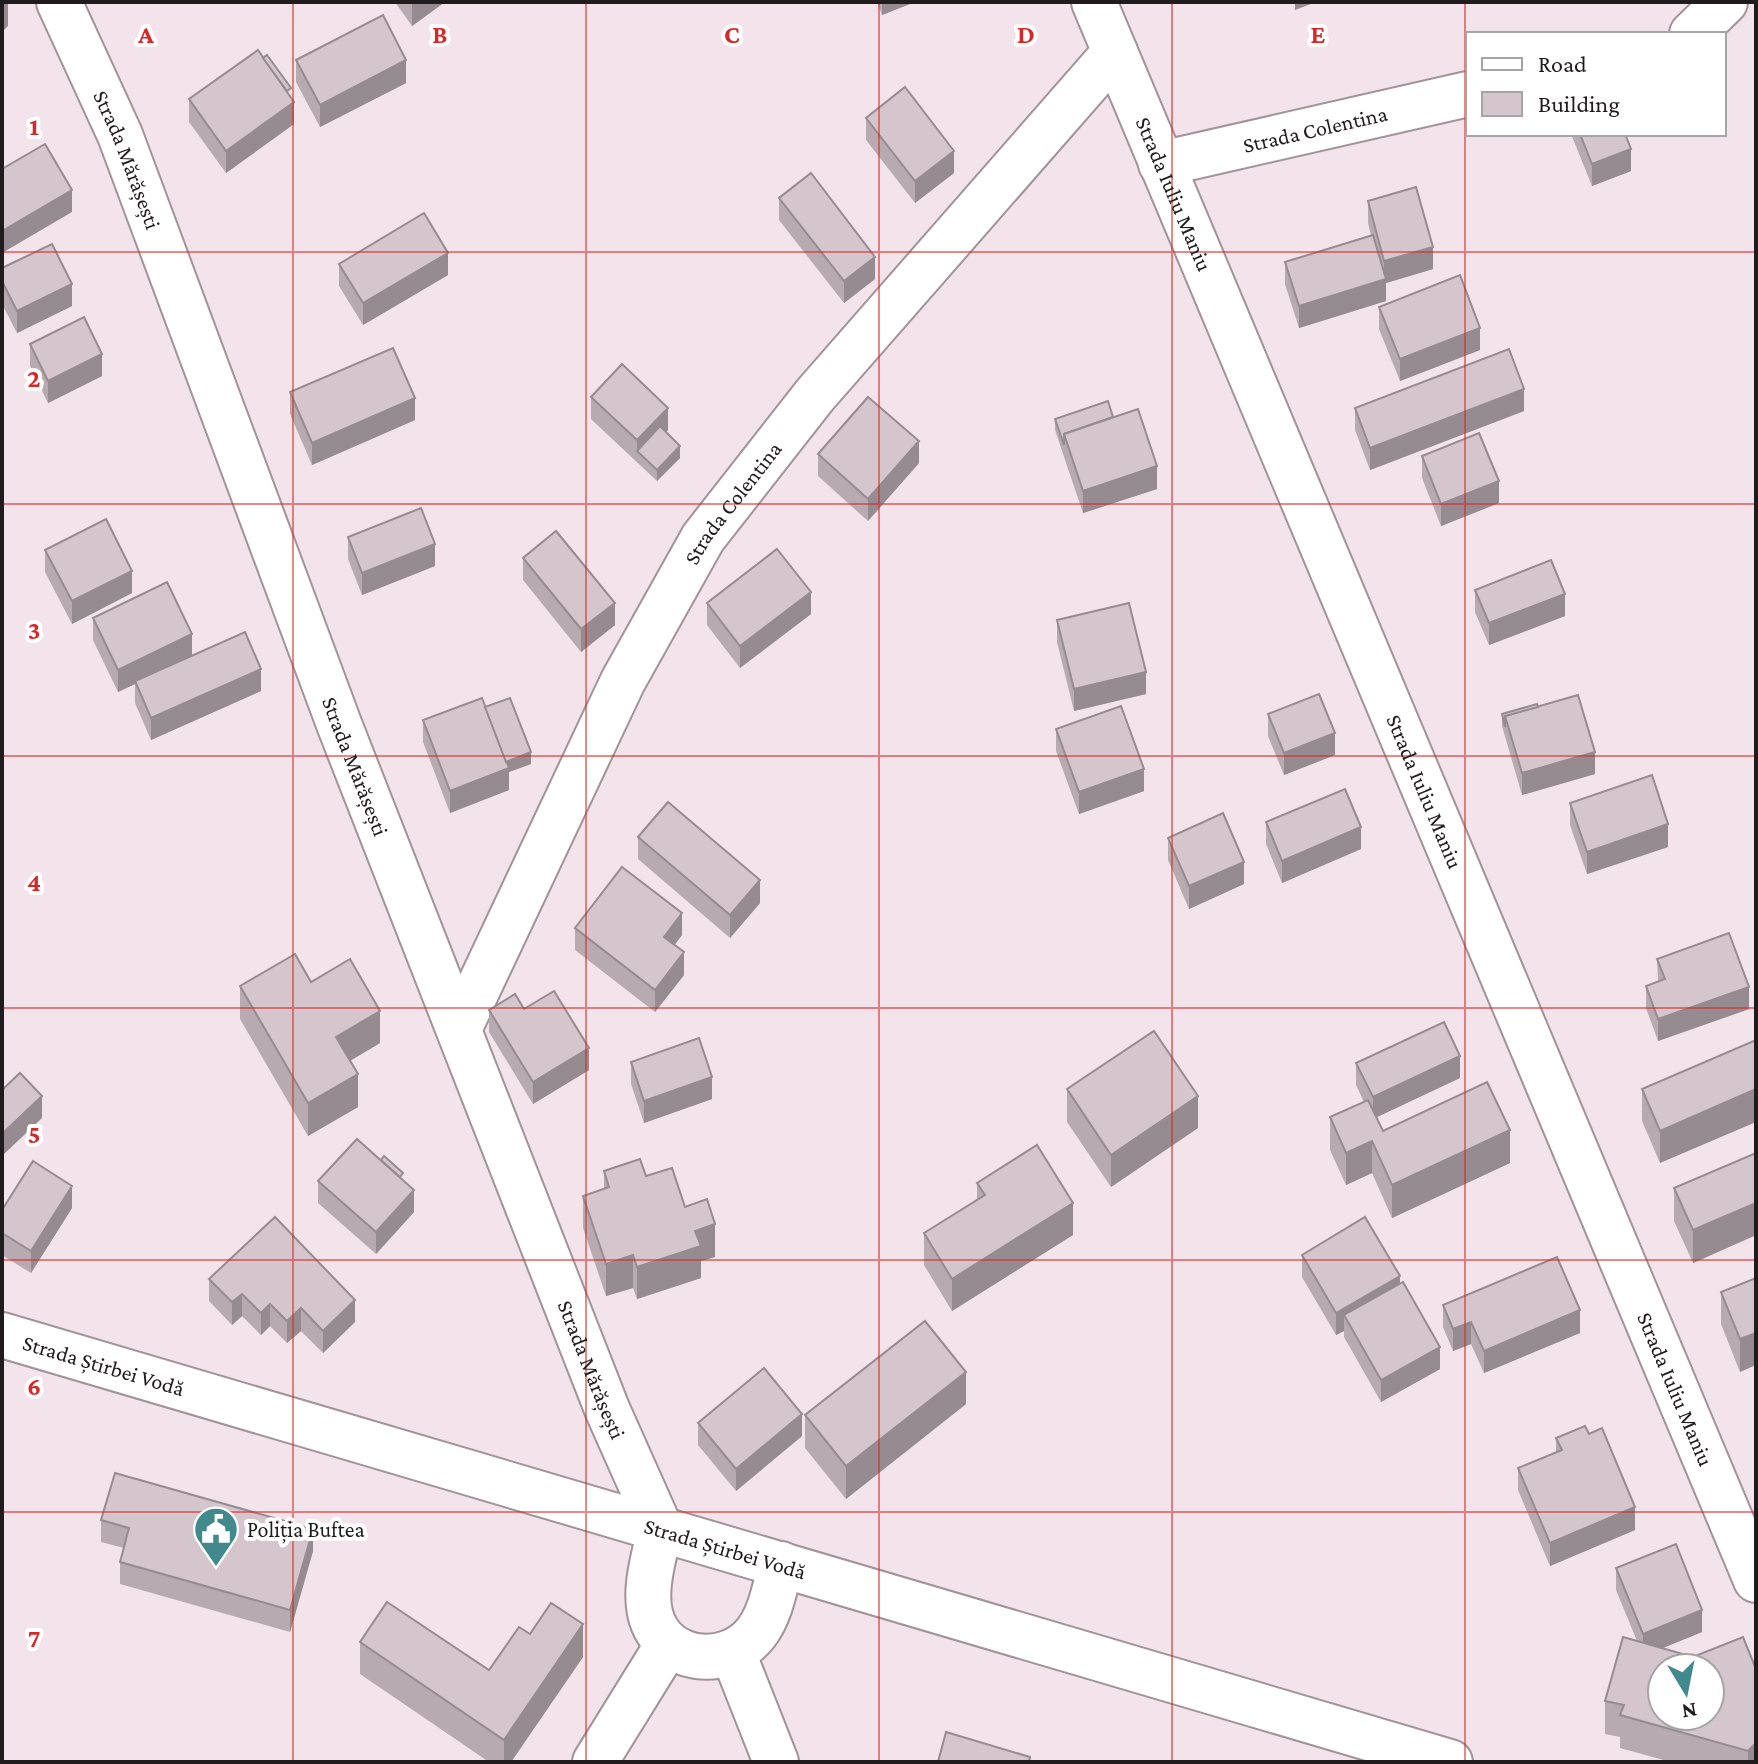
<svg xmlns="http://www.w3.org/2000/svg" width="1758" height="1764" font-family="'Crimson Pro',serif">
  <rect width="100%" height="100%" fill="#f3e3ea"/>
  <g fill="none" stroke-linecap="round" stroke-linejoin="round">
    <g stroke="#a29399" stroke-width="48">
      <g id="minor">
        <path id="s1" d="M59 2 120 135 339 724 607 1409 660 1528"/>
        <path id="s2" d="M1094 2 1756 1580"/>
        <path d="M1692 34 1725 2"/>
        <path id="s3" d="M1161 164 1468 94"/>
        <path id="s4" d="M460 1027 623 681 703 538 815 395 1115 52"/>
        <path id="s5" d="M2 1335 1450 1762"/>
        <path d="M660 1528C655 1554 644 1586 650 1613 662 1664 727 1670 756 1633 771 1614 775 1586 781 1564"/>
        <path d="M733 1653 776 1762"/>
        <path d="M595 1762 668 1644"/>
      </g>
    </g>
    <use href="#minor" stroke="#fff" stroke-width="44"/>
  </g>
  <g fill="#b7aab0">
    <path d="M395 2H445L412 26Z"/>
    <path d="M877 2H915L882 15Z"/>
    <path d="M296 60 406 83 320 127 296 82Z"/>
    <path d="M291 96 294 124 226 173 189 122V99Z"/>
    <path d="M866 118 954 173 915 203 866 140Z"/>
    <path d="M1571 134H1625L1631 171 1592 186Z"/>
    <path d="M779 198 875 279 844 303 779 220Z"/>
    <path d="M1368 201 1433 269 1386 283V301L1299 328 1285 284V262L1371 235 1368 223Z"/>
    <path d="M339 264 448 275 363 325 339 286Z"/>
    <path d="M2 268 72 306 17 333 2 304Z"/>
    <path d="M1379 307 1480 350 1400 381 1379 329Z"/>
    <path d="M30 344 102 376 48 403 30 366Z"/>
    <path d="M290 392 415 420 312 465 290 414Z"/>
    <path d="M591 397 668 430 666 432 680 458 657 481 591 419Z"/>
    <path d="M1355 408 1524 411 1370 470 1355 430Z"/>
    <path d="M1113 417 1157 489 1083 513 1055 430V419Z"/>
    <path d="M818 454 919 463 868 521 818 476Z"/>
    <path d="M1422 456 1499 503 1441 526 1422 478Z"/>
    <path d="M348 537 435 566 362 595 348 559Z"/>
    <path d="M45 550 132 593 72 624 45 572Z"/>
    <path d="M523 558 615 625 581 652 523 580Z"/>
    <path d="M1475 590 1565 616 1489 645 1475 612Z"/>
    <path d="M707 603 811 614 740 668 707 625Z"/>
    <path d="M93 618 192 656 261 691 151 740 135 703V684L118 692 93 640Z"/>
    <path d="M1057 620 1146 694 1074 711 1057 642Z"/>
    <path d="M485 707 531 764 509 772V790L450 813 423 742V720Z"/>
    <path d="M1538 707 1595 774 1522 795 1502 726V714Z"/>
    <path d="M1268 714 1335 755 1284 775 1268 736Z"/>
    <path d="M1056 729 1144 791 1079 814 1056 751Z"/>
    <path d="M1570 803 1668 847 1587 874 1570 825Z"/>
    <path d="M1266 822 1361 849 1282 883 1266 844Z"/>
    <path d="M638 837 760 903 730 938 638 859Z"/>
    <path d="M1168 838 1244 884 1189 909 1168 860Z"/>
    <path d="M575 928 682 935 674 945 684 975 655 1012 575 950Z"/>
    <path d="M1657 959 1749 1009 1658 1041 1646 1008V986L1658 982Z"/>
    <path d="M311 982 380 1043 350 1061 358 1107 308 1136 240 1019V986Z"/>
    <path d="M524 1009 589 1070 533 1104 489 1032V1010Z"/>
    <path d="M1756 1040 1660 1163 1642 1121V1089Z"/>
    <path d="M631 1062 712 1099 644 1123 631 1084Z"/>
    <path d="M1356 1063 1460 1078 1376 1117 1383 1131 1510 1163 1392 1218 1372 1173 1346 1185 1330 1150V1117L1364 1102 1356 1085Z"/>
    <path d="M1067 1089 1198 1128 1111 1187 1067 1122Z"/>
    <path d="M1756 1153V1235L1693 1263 1674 1221V1188Z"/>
    <path d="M604 1171 646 1176 685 1207 715 1257 701 1261V1278L637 1299 633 1288 606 1296 583 1228V1196L604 1189Z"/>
    <path d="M403 1180 414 1212 376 1254 318 1203V1181Z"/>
    <path d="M977 1183 1073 1235 952 1311 924 1265V1233L977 1199Z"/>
    <path d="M72 1208 31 1273 2 1255V1210Z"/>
    <path d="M1302 1255 1400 1283 1440 1369 1381 1402 1344 1337V1331L1336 1335 1302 1277Z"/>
    <path d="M1756 1278 1740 1372 1721 1324V1292Z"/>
    <path d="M209 1279 355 1322 323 1353 301 1331 287 1343 270 1326 261 1335 242 1316 232 1325 209 1301Z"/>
    <path d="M1443 1305 1580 1333 1484 1373 1471 1344 1453 1351 1443 1327Z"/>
    <path d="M966 1404 846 1499 805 1448V1415Z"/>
    <path d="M698 1423 802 1436 736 1491 698 1445Z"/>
    <path d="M1556 1438 1635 1530 1550 1566 1518 1490V1468L1556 1452Z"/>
    <path d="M101 1520 313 1551 290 1632 120 1584V1562L124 1548 101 1542Z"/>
    <path d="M1616 1568 1702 1632 1663 1648 1693 1657 1756 1762H1671L1620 1748V1737L1605 1734V1701L1637 1641 1616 1590Z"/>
    <path d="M530 1634 583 1657 511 1762H489L360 1674V1642L489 1670Z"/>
  </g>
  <g fill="#958b90">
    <path d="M2 2H8V26L2 32Z"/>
    <path d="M414 2H445L412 26V4Z"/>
    <path d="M882 2H915L882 15Z"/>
    <path d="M1295 2H1316L1295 10Z"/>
    <path d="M406 60V83L320 127V105Z"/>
    <path d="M294 102V124L226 173V151Z"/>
    <path d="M1631 149V171L1592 186V164Z"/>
    <path d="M954 151V173L915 203V181Z"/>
    <path d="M72 190V212L2 253V231Z"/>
    <path d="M1433 247V269L1386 283V301L1299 328V306L1384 279V261Z"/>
    <path d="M448 253V275L363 325V303Z"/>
    <path d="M875 257V279L844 303V281Z"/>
    <path d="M72 284V306L17 333V311Z"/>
    <path d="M1480 328V350L1400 381V359Z"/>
    <path d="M102 354V376L48 403V381Z"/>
    <path d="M1524 389V411L1370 470V448Z"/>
    <path d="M415 398V420L312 465V443Z"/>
    <path d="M668 408V430L642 456 637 451V462V440Z"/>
    <path d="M919 441V463L868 521V499Z"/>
    <path d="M680 446V458L657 481V470Z"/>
    <path d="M1157 466V489L1083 513V491Z"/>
    <path d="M1499 481V503L1441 526V504Z"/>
    <path d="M435 544V566L362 595V573Z"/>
    <path d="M132 571V593L72 624V601Z"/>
    <path d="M811 592V614L740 668V646Z"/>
    <path d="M1565 594V616L1489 645V623Z"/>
    <path d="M615 603V625L581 652V629Z"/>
    <path d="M192 634V657L135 681V684L118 692V670Z"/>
    <path d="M261 669V691L151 740V718Z"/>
    <path d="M1146 672V694L1074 711V689Z"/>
    <path d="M1335 733V755L1284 775V753Z"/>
    <path d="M531 752V764L509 772V790L450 813V791L503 763Z"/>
    <path d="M1595 752V774L1522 795V773Z"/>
    <path d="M1144 769V791L1079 814V792Z"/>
    <path d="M1668 824V847L1587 874V852Z"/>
    <path d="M1361 827V849L1282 883V861Z"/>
    <path d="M1244 862V884L1189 909V886Z"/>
    <path d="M760 880V903L730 938V915Z"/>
    <path d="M682 913V935L664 959V937Z"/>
    <path d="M684 952V975L655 1012V990Z"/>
    <path d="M1749 987V1009L1658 1041V1019Z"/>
    <path d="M380 1011V1043L336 1069V1037Z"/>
    <path d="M589 1048V1070L533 1104V1082Z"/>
    <path d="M1460 1056V1078L1373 1119V1097Z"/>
    <path d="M358 1074V1107L308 1136V1103Z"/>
    <path d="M712 1077V1099L644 1123V1101Z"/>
    <path d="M1756 1089V1122L1660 1163V1131Z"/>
    <path d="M42 1096V1118L2 1156V1134Z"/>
    <path d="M1198 1096V1128L1111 1187V1155Z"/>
    <path d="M1510 1130V1163L1392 1218V1185Z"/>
    <path d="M1372 1141V1173L1346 1185V1153Z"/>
    <path d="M72 1186V1208L31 1273V1251Z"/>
    <path d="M414 1190V1212L376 1254V1232Z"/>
    <path d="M1073 1203V1235L952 1311V1279Z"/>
    <path d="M1756 1203V1235L1693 1263V1230Z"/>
    <path d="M715 1224V1257L701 1261V1278L637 1299V1267L695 1231Z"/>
    <path d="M633 1255V1288L606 1296V1264Z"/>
    <path d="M1400 1276V1298L1344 1315V1331L1336 1335V1313Z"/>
    <path d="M242 1294V1316L232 1325V1302Z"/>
    <path d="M355 1300V1322L323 1353V1331Z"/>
    <path d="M270 1304V1326L261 1335V1313Z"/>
    <path d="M301 1308V1331L287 1343V1321Z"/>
    <path d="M1580 1310V1333L1484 1373V1351Z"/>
    <path d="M1471 1322V1344L1453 1351V1329Z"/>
    <path d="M1756 1333V1365L1740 1372V1339Z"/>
    <path d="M1440 1347V1369L1381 1402V1380Z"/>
    <path d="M966 1372V1404L846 1499V1466Z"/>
    <path d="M802 1414V1436L736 1491V1469Z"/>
    <path d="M1635 1507V1530L1550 1566V1543Z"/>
    <path d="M313 1529V1551L290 1632V1610Z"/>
    <path d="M1702 1610V1632L1643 1656V1634Z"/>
    <path d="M583 1624V1657L511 1762H504V1740Z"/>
    <path d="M1756 1743V1762H1748V1751Z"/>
  </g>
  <g fill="#d5c6cd" stroke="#958b90" stroke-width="2" fill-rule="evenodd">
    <path d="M383 15 406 60 320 105 296 60Z"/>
    <path d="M258 50 294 102 226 151 189 99Z"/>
    <path d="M267 55 291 88 287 91 263 58Z"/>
    <path d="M905 87 954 151 915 181 866 118Z"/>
    <path d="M1580 134H1625L1631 149 1592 164Z"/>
    <path d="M45 144 72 190 2 231V169Z"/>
    <path d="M811 173 875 257 844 281 779 198Z"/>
    <path d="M1416 187 1433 247 1384 261 1368 201Z"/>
    <path d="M424 213 448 253 363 303 339 264Z"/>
    <path d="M1373 235 1386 279 1299 306 1285 262Z"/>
    <path d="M52 244 72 284 17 311 2 281V268Z"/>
    <path d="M1460 275 1480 328 1400 359 1379 307Z"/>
    <path d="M84 317 102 354 48 381 30 344Z"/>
    <path d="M393 348 415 398 312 443 290 392Z"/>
    <path d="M1509 349 1524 389 1370 448 1355 408Z"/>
    <path d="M622 364 668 408 637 440 591 397Z"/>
    <path d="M868 397 919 441 868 499 818 454Z"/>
    <path d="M1108 401 1113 417 1064 434V445L1055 419Z"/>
    <path d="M1138 409 1157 466 1083 491 1064 434Z"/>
    <path d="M660 426 680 446 657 470 637 451Z"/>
    <path d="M1479 433 1499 481 1441 504 1422 456Z"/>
    <path d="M421 508 435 544 362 573 348 537Z"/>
    <path d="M106 519 132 571 72 601 45 550Z"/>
    <path d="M556 531 615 603 581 629 523 558Z"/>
    <path d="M777 549 811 592 740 646 707 603Z"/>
    <path d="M1551 560 1565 594 1489 623 1475 590Z"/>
    <path d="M167 582 192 634 118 670 93 618Z"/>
    <path d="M1129 603 1146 672 1074 689 1057 620Z"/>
    <path d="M245 632 261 669 151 718 135 681Z"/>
    <path d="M1319 694 1335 733 1284 753 1268 714Z"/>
    <path d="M1578 695 1595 752 1522 773 1505 716Z"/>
    <path d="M482 698 509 768 450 791 423 720Z"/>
    <path d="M510 698 531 752 506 762 485 707Z"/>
    <path d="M1537 704 1538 707 1505 716V727L1502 714Z"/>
    <path d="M1121 706 1144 769 1079 792 1056 729Z"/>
    <path d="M1652 775 1668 824 1587 852 1570 803Z"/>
    <path d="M1345 789 1361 827 1282 861 1266 822Z"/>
    <path d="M668 802 760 880 730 915 638 837Z"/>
    <path d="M1223 813 1244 862 1189 886 1168 838Z"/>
    <path d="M622 867 682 913 664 937 684 952 655 990 575 928Z"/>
    <path d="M1729 933 1749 987 1658 1019 1646 986 1665 979 1657 959Z"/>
    <path d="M295 954 311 982 350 959 380 1011 336 1037 358 1074 308 1103 240 986Z"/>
    <path d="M554 991 589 1048 533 1082 489 1010 515 994 524 1009Z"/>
    <path d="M1444 1022 1460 1056 1373 1097 1356 1063Z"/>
    <path d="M1154 1031 1198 1096 1111 1155 1067 1089Z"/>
    <path d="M699 1038 712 1077 644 1101 631 1062Z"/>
    <path d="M1756 1040V1089L1660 1131 1642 1089Z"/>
    <path d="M20 1073 42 1096 2 1134V1090Z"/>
    <path d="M1487 1082 1510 1130 1392 1185 1372 1141 1346 1153 1330 1117 1368 1100 1383 1131Z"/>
    <path d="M357 1139 414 1190 376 1232 318 1181Z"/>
    <path d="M1037 1145 1073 1203 952 1279 924 1233 985 1195 977 1183Z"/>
    <path d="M1756 1153V1203L1693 1230 1674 1188Z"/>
    <path d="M384 1156 403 1173 400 1177 381 1160Z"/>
    <path d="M640 1159 646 1176 672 1168 685 1207 707 1199 715 1224 695 1231 701 1246 637 1267 633 1255 606 1264 583 1196 609 1187 604 1171Z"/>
    <path d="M33 1161 72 1186 31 1251 2 1233V1210Z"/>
    <path d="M275 1217 355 1300 323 1331 301 1308 287 1321 270 1304 261 1313 242 1294 232 1302 209 1279Z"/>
    <path d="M1365 1217 1400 1276 1336 1313 1302 1255Z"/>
    <path d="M1557 1257 1580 1310 1484 1351 1471 1322 1453 1329 1443 1305Z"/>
    <path d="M1756 1278V1333L1740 1339 1721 1292Z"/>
    <path d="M1403 1282 1440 1347 1381 1380 1344 1315Z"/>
    <path d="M925 1321 966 1372 846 1466 805 1415Z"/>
    <path d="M764 1368 802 1414 736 1469 698 1423Z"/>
    <path d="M1585 1426 1589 1434 1602 1428 1635 1507 1550 1543 1518 1468 1562 1450 1556 1438Z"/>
    <path d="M115 1473 313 1529 290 1610 120 1562 129 1528 101 1520Z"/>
    <path d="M1676 1544 1702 1610 1643 1634 1616 1568Z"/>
    <path d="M387 1602 489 1670 519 1627 530 1634 551 1603 583 1624 504 1740 360 1642Z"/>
    <path d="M1623 1637 1693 1657 1743 1637 1756 1669V1743L1748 1751 1620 1715 1624 1705 1605 1701ZM1662 1668H1710V1716H1662Z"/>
    <path d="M946 1732 1030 1757 1029 1762H938Z"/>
  </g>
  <path fill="none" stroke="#d62828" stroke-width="2" stroke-opacity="0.55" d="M293 2V1762M586 2V1762M879 2V1762M1172 2V1762M1465 2V1762M2 252H1756M2 504H1756M2 756H1756M2 1008H1756M2 1260H1756M2 1512H1756"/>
  <defs>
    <g id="civic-pin" transform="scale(2.3)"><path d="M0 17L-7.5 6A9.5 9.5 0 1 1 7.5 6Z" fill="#41898d" stroke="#fff"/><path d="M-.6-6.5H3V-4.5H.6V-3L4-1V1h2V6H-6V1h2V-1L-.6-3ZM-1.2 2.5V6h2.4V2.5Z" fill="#fff"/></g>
  </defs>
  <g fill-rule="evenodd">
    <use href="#civic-pin" x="216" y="1529"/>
  </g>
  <g text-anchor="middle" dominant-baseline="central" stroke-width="8" stroke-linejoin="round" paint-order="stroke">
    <g font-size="22" fill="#201b1d" stroke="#fff">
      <text stroke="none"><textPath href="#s3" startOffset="158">Strada Colentina</textPath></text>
      <text stroke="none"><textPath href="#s1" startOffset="172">Strada Mărășești</textPath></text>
      <text stroke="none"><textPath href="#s2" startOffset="208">Strada Iuliu Maniu</textPath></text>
      <text stroke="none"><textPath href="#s4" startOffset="592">Strada Colentina</textPath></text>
      <text stroke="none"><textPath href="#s1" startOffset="820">Strada Mărășești</textPath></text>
      <text stroke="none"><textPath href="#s2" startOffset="856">Strada Iuliu Maniu</textPath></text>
      <text stroke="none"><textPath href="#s5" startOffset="106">Strada Știrbei Vodă</textPath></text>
      <text stroke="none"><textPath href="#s1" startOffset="1468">Strada Mărășești</textPath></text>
      <text stroke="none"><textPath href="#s2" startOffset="1504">Strada Iuliu Maniu</textPath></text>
      <text stroke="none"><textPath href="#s5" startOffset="754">Strada Știrbei Vodă</textPath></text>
    </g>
    <g font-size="22" fill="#201b1d" stroke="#fff" text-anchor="start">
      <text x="247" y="1529">Poliția Buftea</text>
    </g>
  </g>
  <g font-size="26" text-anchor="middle" font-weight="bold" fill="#d62828" stroke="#fff" stroke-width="8" stroke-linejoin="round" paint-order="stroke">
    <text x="146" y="43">A</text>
    <text x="440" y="43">B</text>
    <text x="732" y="43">C</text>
    <text x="1026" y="43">D</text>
    <text x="1318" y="43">E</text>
    <text x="34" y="135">1</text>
    <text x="34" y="387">2</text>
    <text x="34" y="639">3</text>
    <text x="34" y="891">4</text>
    <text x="34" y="1143">5</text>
    <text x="34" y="1395">6</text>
    <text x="34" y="1647">7</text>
  </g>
  <rect width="1758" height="1764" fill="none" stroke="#201b1d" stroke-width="8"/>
  <rect x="1466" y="32" width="260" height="104" fill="#ffffff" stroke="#a6a4a5" stroke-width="2"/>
  <rect x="1482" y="58" width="40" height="12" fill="#ffffff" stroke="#a6a4a5" stroke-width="2"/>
  <text x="1538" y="72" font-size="24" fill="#201b1d">Road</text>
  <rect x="1482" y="92" width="40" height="24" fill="#d5c6cd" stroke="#a6a4a5" stroke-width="2"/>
  <text x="1538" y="112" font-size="24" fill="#201b1d">Building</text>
  <g transform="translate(1686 1692) rotate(170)"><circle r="38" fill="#ffffff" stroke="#a6a4a5" stroke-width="2"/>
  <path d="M0-6L14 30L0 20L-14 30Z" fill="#41898d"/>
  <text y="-12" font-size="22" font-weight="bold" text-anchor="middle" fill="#201b1d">N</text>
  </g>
</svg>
